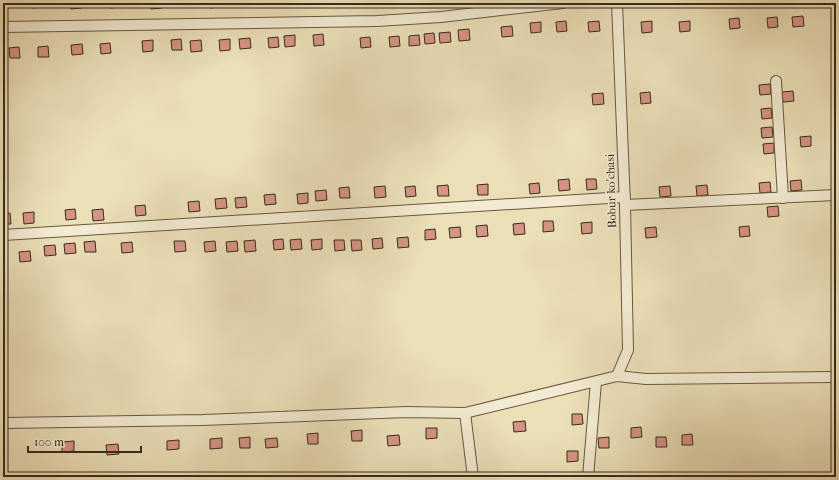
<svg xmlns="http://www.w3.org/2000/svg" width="839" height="480" font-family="'IM FELL French Canon',serif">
  <rect width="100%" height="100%" fill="#ebdfb8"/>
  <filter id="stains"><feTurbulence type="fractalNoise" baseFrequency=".005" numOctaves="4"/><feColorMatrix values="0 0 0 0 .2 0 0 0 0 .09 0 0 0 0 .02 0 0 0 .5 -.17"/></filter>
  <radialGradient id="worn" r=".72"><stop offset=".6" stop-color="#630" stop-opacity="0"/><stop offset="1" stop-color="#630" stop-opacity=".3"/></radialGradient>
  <g fill="#d59485" stroke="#392b1c">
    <path d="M32 3H43V7L32 8Z"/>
    <path d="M71 3H82V8L71 9Z"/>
    <path d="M110 3H121V7L110 8Z"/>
    <path d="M151 3H161L162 8 151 9Z"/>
    <path d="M209 3H220V7L210 8Z"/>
    <path d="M237 3H248V6L238 7Z"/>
    <path d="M803 16 804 26 793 27 792 17Z"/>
    <path d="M777 17 778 27 768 28 767 18Z"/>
    <path d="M739 18 740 28 730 29 729 19Z"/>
    <path d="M566 21 567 31 557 32 556 22Z"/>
    <path d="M599 21 600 31 589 32 588 22Z"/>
    <path d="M652 21V32L642 33 641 22Z"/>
    <path d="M690 21V31L680 32 679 22Z"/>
    <path d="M541 22V32L531 33 530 23Z"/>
    <path d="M512 26 513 36 502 37 501 27Z"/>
    <path d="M469 29 470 40 459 41 458 30Z"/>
    <path d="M450 32 451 42 440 43 439 33Z"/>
    <path d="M434 33 435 43 425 44 424 34Z"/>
    <path d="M323 34 324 45 314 46 313 35Z"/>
    <path d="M295 35V46L285 47 284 36Z"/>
    <path d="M419 35 420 45 409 46V36Z"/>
    <path d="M399 36 400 46 390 47 389 37Z"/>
    <path d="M278 37 279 47 269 48 268 38Z"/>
    <path d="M370 37 371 47 361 48 360 38Z"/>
    <path d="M250 38 251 48 240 49 239 39Z"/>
    <path d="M181 39 182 50H172L171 40Z"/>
    <path d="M230 39V50L220 51 219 40Z"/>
    <path d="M153 40V51L143 52 142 41Z"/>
    <path d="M201 40 202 51 191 52 190 41Z"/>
    <path d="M110 43 111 53 101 54 100 44Z"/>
    <path d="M82 44 83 54 72 55 71 45Z"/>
    <path d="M48 46 49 57H38V47Z"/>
    <path d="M19 47 20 58H10L9 48Z"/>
    <path d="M770 84 771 94 760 95 759 85Z"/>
    <path d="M793 91 794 101 783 102 782 92Z"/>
    <path d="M650 92 651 103 641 104 640 93Z"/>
    <path d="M603 93 604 104 593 105 592 94Z"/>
    <path d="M771 108 772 118 762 119 761 109Z"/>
    <path d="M772 127 773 137 762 138 761 128Z"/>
    <path d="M811 136V146L801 147 800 137Z"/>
    <path d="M774 143V153L764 154 763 144Z"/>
    <path d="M569 179 570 190 559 191 558 180Z"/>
    <path d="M586 179H596L597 189 587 190Z"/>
    <path d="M801 180 802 190 791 191 790 181Z"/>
    <path d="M770 182 771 192 760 193 759 183Z"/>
    <path d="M539 183 540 193 530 194 529 184Z"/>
    <path d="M488 184V195H478L477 185Z"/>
    <path d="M448 185 449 196H438L437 186Z"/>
    <path d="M707 185 708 195 697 196 696 186Z"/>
    <path d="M385 186 386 197 375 198 374 187Z"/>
    <path d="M415 186 416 196 406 197 405 187Z"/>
    <path d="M670 186 671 196 660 197 659 187Z"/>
    <path d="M349 187 350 198H340L339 188Z"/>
    <path d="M326 190 327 200 316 201 315 191Z"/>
    <path d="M308 193V203L298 204 297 194Z"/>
    <path d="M275 194 276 204 265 205 264 195Z"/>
    <path d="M246 197 247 207 236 208 235 198Z"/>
    <path d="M226 198 227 208 216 209 215 199Z"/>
    <path d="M199 201 200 211 189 212 188 202Z"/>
    <path d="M145 205 146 215 136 216 135 206Z"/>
    <path d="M778 206 779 216 768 217 767 207Z"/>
    <path d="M75 209 76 219 66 220 65 210Z"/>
    <path d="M103 209 104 220 93 221 92 210Z"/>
    <path d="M34 212V223L24 224 23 213Z"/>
    <path d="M10 213 11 224H3V214Z"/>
    <path d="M543 221H553L554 231 543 232Z"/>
    <path d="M592 222V233L582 234 581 223Z"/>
    <path d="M524 223 525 234 514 235 513 224Z"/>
    <path d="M487 225 488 236 477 237 476 226Z"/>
    <path d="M749 226 750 236 740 237 739 227Z"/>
    <path d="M460 227 461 237 450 238 449 228Z"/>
    <path d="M656 227 657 237 646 238 645 228Z"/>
    <path d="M435 229 436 239 425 240V230Z"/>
    <path d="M408 237 409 247 398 248 397 238Z"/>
    <path d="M382 238 383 248 373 249 372 239Z"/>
    <path d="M283 239 284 249 274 250 273 240Z"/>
    <path d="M301 239 302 249 291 250 290 240Z"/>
    <path d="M322 239V249L312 250 311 240Z"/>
    <path d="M255 240 256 251 245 252 244 241Z"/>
    <path d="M334 240H344L345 250 335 251Z"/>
    <path d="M351 240H361L362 250 352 251Z"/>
    <path d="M95 241 96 252H85L84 242Z"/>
    <path d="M174 241H185L186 251 175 252Z"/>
    <path d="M215 241 216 251 205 252 204 242Z"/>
    <path d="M237 241 238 251 227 252 226 242Z"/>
    <path d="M132 242 133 252 122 253 121 243Z"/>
    <path d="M75 243 76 253 65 254 64 244Z"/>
    <path d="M55 245 56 255 45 256 44 246Z"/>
    <path d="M30 251 31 261 20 262 19 252Z"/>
    <path d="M572 414H582L583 424 572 425Z"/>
    <path d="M525 421 526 431 514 432 513 422Z"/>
    <path d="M641 427 642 437 631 438V428Z"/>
    <path d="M426 428H437V438L426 439Z"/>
    <path d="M362 430V441H352L351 431Z"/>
    <path d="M318 433V444H308L307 434Z"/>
    <path d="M692 434 693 445H682V435Z"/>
    <path d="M399 435 400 445 388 446 387 436Z"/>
    <path d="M250 437V448H240L239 438Z"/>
    <path d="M609 437V448H599L598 438Z"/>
    <path d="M656 437H666L667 447H656Z"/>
    <path d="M222 438V448L210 449V439Z"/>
    <path d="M277 438 278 447 266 448 265 439Z"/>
    <path d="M179 440V449L167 450V441Z"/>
    <path d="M74 441V451L62 452V442Z"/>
    <path d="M118 444 119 454 107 455 106 445Z"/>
    <path d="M567 451H578V461L567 462Z"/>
  </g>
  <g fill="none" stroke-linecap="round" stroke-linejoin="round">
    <g stroke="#665843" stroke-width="12">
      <g id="minor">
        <path d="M3 27 377 21 441 17 563 3"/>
        <path d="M776 81 783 198"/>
        <path d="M625 205 836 195"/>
        <path d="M3 235 625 197"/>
        <path d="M617 376 628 350 625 205 617 3"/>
        <path d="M465 413 473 477"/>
        <path d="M3 423 203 420 406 412 465 413 617 376 646 379 836 377"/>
        <path d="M588 477 596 382"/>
      </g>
    </g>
    <use href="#minor" stroke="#f2ead1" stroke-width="10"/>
  </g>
  <g text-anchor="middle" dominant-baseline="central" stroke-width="3.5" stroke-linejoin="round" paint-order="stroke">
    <g font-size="12" fill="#392b1c" stroke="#f2ead1">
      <text transform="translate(611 191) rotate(-92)">Bobur ko'chasi</text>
    </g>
  </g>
  <rect width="839" height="480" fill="none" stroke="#ebdfb8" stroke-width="16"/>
  <rect x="4" y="4" width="831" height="472" fill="none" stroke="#392b1c" stroke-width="2"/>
  <rect x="8" y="8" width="823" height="464" fill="none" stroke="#392b1c"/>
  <path d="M28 446v6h113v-6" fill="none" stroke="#392b1c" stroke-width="2"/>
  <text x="34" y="446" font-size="12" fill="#392b1c" stroke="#f2ead1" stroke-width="3" paint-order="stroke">100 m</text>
  <rect width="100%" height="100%" filter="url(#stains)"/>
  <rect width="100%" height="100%" fill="url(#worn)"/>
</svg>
